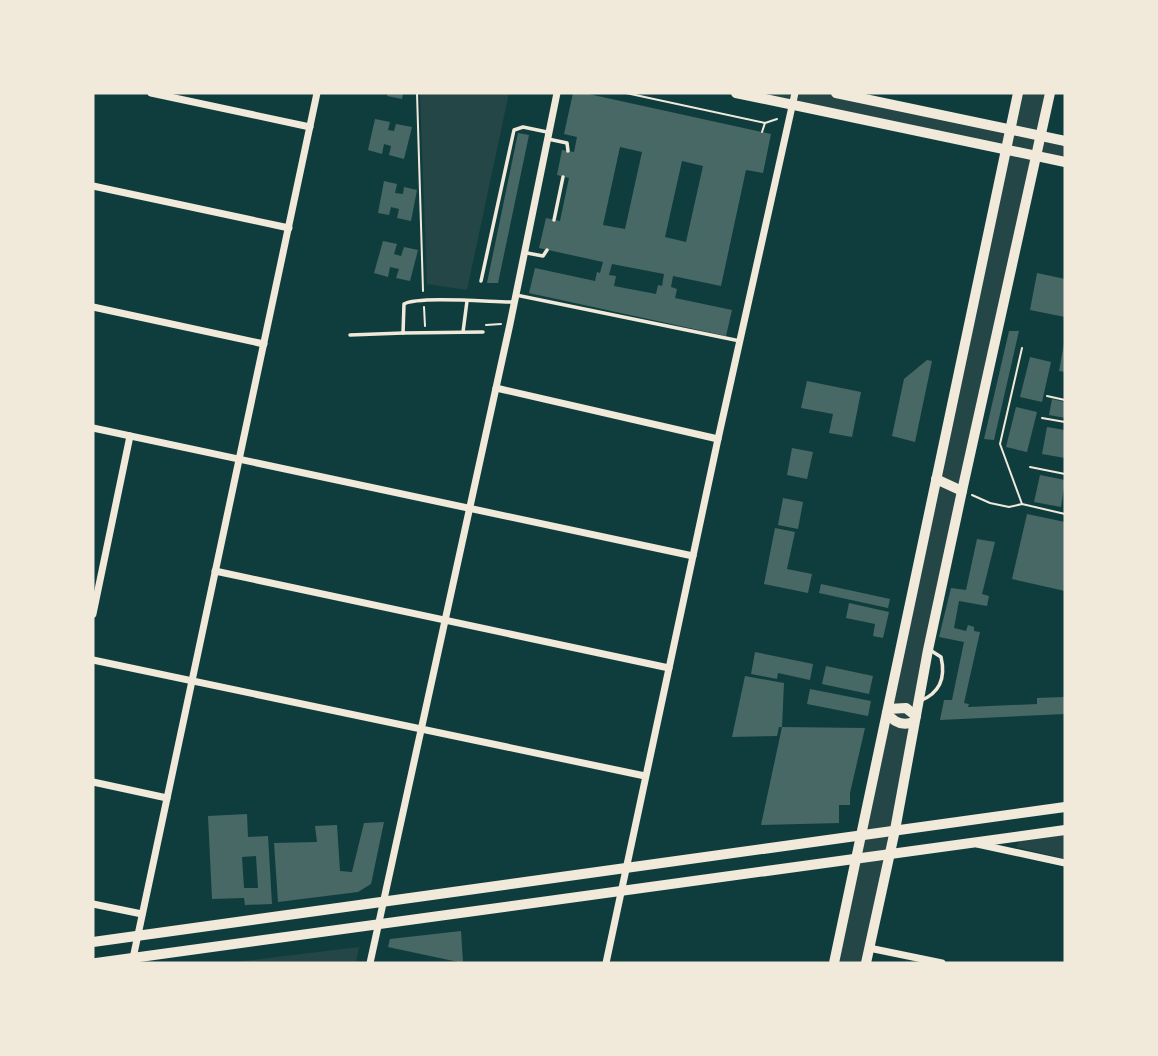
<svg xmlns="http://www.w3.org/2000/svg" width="1158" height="1056" font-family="'Source Serif 4',serif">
  <rect width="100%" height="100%" fill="#0f3d3e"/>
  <g fill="#244646">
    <path d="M420 93H509L467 290 427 284Z"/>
    <path d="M736 93H836L1009 129 1018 93H1050L1040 136 1065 141V162L1037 156 866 963H834L1005 150Z"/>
    <path d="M1065 835V859L1016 847 1020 841Z"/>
    <path d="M359 947 356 963H227Z"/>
  </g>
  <g fill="#486865" fill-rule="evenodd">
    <path d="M388 93H403L402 99 387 96Z"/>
    <path d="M573 93H584L771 134 763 173 746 170 721 286 673 276 671 287 677 289 675 298 732 310 726 336 529 293 535 268 595 281 597 272 600 273 603 262 539 248 546 218 560 221 569 178 557 175 562 150 574 152 577 137 564 134ZM620 147 642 152 625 229 603 225ZM682 161 703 166 686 242 665 237ZM612 264 664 274 662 286 658 285 656 294 614 286 616 276 609 275Z"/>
    <path d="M375 119 390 122 388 130 394 131 396 124 412 127 404 159 389 155 391 146 384 144 382 154 368 150Z"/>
    <path d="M518 133 529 135 498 283H487Z"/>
    <path d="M384 181 397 184 395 193 403 194 404 187 417 190 411 221 397 218 399 209 391 207 389 215 378 213Z"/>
    <path d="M383 241 397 244 394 254 401 256 404 247 418 250 410 281 396 278 399 269 390 267 388 277 374 273Z"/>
    <path d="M1037 273 1065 279V317L1030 310Z"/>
    <path d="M1009 331H1019L994 440 984 439Z"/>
    <path d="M1064 344H1065V372L1059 371Z"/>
    <path d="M1030 357 1051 362 1042 402 1020 397Z"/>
    <path d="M927 360 932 361 915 442 892 436 904 379Z"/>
    <path d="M807 381 861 392 852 437 829 433 833 414 801 408Z"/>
    <path d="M1052 399 1065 402V418L1049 415Z"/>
    <path d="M1016 407 1037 412 1027 452 1006 447Z"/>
    <path d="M1047 427 1065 430V458L1042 454Z"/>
    <path d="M792 448 813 452 807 479 787 475Z"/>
    <path d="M1040 475 1065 480 1061 507 1034 502Z"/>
    <path d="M783 498 803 502 798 529 778 525Z"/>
    <path d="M1027 514 1065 522V591L1012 579Z"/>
    <path d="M775 528 795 532 787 569 812 574 808 593 764 584Z"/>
    <path d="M977 539 995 542 982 594 989 596 987 606 959 601 954 628 966 631 968 625 974 627V631L980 632 964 703 969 704 968 707 1037 704V698L1065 697V714L940 720 944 700H952L964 642 939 637 951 588 966 590Z"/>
    <path d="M821 584 890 599 888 608 819 593Z"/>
    <path d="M849 603 889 612 883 638 873 636 875 624 846 618Z"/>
    <path d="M755 652 813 664 810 680 778 673 777 679 751 674Z"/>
    <path d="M826 666 873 676 869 694 822 684Z"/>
    <path d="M745 676 784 683 782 727 865 728 850 793V805H839V823L761 825 782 727H779L777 736 732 737Z"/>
    <path d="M810 689 871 701 868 716 807 704Z"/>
    <path d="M247 814 248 837 268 836 272 904 245 905 244 898 212 899 208 816ZM256 856 258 888H244L242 857Z"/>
    <path d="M384 822 371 884 358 892 278 902 274 843 317 842 315 826 337 825 340 871 352 872 364 823Z"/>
    <path d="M461 931 463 963 388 947 390 939Z"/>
  </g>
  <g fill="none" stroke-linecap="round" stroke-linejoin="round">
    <g stroke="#f1e9da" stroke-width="2">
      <path d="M417 93 423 291"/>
      <path d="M626 93 765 123"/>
      <path d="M762 132 765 123 777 119"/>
      <path d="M424 307 425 326"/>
      <path d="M486 325 501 324"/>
      <path d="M1047 396 1065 400"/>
      <path d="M1042 418 1065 422"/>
      <path d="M1030 467 1065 474"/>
      <path d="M972 495 990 503 1009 507 1022 504 1065 514"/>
      <path d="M1022 504 1000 444 1022 348"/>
    </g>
    <g stroke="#f1e9da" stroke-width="3.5">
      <path d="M548 139 567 143 568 151"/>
      <path d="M554 220 563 177"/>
      <path d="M527 253 543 256 547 250"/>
      <path d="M481 281 514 130 523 127 547 132"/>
      <path d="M516 295 740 341"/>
      <path d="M463 332 467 301"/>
      <path d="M483 332 403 333 404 304C419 296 491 302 513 302"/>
      <path d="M350 335 403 333"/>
      <path d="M920 701C940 693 946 678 941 657L930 650"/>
    </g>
    <g stroke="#f1e9da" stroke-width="7">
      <path d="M151 93 310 127"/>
      <path d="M93 186 289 228"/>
      <path d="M93 307 264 344"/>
      <path d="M496 388 718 439"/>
      <path d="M93 428 693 556"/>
      <path d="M215 571 669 668"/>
      <path d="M93 614 130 436"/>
      <path d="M93 660 645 776"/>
      <path d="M93 782 167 798"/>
      <path d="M977 844 1065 863"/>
      <path d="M93 904 142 914"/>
      <path d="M869 948 942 963"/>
      <path d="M132 963 317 93"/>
      <path d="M370 963 510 324 557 93"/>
      <path d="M606 963 718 439 795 93"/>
    </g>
    <g stroke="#f1e9da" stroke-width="10">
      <path d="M936 479 962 491"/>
      <path d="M888 709 906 708 916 716"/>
      <path d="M887 713C894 723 903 726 914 722"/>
      <path d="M93 942 1065 807"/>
      <path d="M96 963 1065 830"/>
      <path d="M834 963 1018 93"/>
      <path d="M866 963 895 830 928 650 962 491 1050 93"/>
    </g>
    <g stroke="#f1e9da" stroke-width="10">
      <path d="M736 93 1065 162"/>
      <path d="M836 93 1065 141"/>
    </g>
  </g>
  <rect width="1158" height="1056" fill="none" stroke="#f1e9da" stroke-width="189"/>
</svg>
